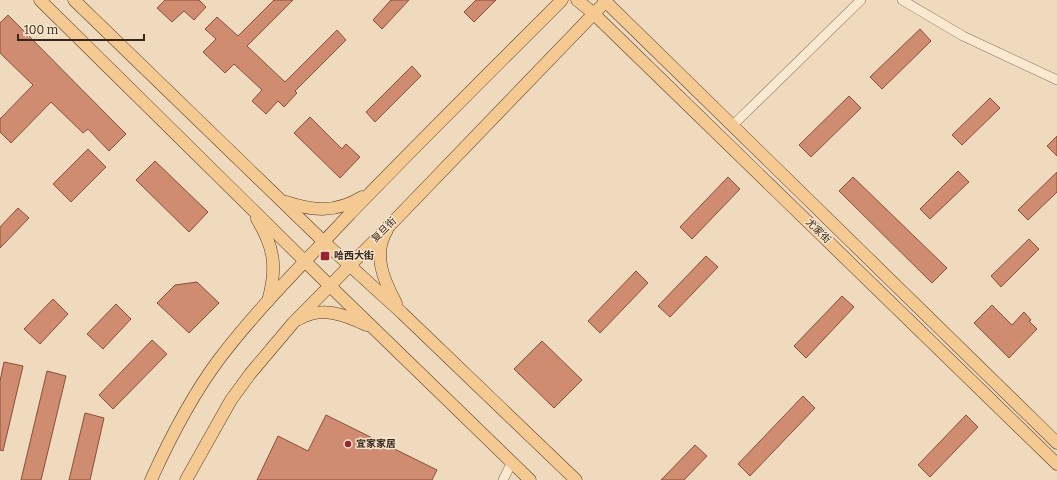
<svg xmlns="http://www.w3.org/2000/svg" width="1057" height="480" font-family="Bitter,'Noto Sans SC',serif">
  <rect width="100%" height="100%" fill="#efdabd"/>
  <g fill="#cf8c71" stroke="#884f3a">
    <path d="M165 0H199L206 7 194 20 184 11 172 22 157 8Z"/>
    <path d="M274 0H293L247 46 285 82 337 30 346 40 295 91 297 93 284 107 278 101 266 114 252 101 262 90 234 64 225 73 203 52 216 39 205 29 217 17 238 36Z"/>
    <path d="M391 0H409L382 29 373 20Z"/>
    <path d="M476 0H496L474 22 464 12Z"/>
    <path d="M8 15 126 134 109 151 88 129 83 133 51 102 11 143 0 132V119L33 85 0 53V23Z"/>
    <path d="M920 29 931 41 882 89 870 77Z"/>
    <path d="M412 66 421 76 375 122 366 112Z"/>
    <path d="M849 96 861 108 811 157 799 145Z"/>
    <path d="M990 98 1000 108 962 145 952 135Z"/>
    <path d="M310 117 342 149 346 144 360 157 340 178 294 133Z"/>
    <path d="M1057 136V156L1047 146Z"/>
    <path d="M88 149 106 167 71 202 53 184Z"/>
    <path d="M155 161 208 212 189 232 136 180Z"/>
    <path d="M958 171 969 182 930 219 920 209Z"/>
    <path d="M1057 172V192L1028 220 1018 210Z"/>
    <path d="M728 177 740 189 692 239 680 227Z"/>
    <path d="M853 177 947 268 932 283 839 191Z"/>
    <path d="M18 208 29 218 0 248V227Z"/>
    <path d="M1029 239 1039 249 1001 287 991 276Z"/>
    <path d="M706 256 718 267 670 317 658 306Z"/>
    <path d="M636 271 648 283 600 333 588 321Z"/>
    <path d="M197 282 219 303 189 333 157 303 175 285Z"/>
    <path d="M842 296 854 307 806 358 794 346Z"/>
    <path d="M53 299 68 314 40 344 24 329Z"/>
    <path d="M116 304 131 319 103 349 87 334Z"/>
    <path d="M992 305 1012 325 1024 312 1031 320 1029 321 1037 329 1009 358 974 323Z"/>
    <path d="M152 340 167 354 113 409 99 395Z"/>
    <path d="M542 341 582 380 554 408 514 369Z"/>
    <path d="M4 362 23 366 3 451 0 450V381Z"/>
    <path d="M47 371 66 376 41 480H21Z"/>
    <path d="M803 396 815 408 750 476 738 464Z"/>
    <path d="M85 413 104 418 90 480H69Z"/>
    <path d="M326 415 437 470 432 480H257L278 436 308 451Z"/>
    <path d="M966 415 978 427 930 477 918 465Z"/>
    <path d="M695 445 707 456 684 480H661Z"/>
  </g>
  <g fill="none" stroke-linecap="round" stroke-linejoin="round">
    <g stroke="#886a55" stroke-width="10">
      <g id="minor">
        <path d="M902 0 963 36 1057 80"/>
        <path d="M732 126 861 0"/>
        <path d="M503 480 512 462"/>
      </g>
    </g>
    <g stroke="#55392a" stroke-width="13">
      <g id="major">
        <path d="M40 0 329 285 530 480"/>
        <path d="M74 0 324 242 402 313 576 480"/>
        <path d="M577 0 593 13 1057 464"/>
        <path d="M604 0 1057 443"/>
        <path d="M286 202C313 211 336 213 362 197"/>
        <path d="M257 219C275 248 277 269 268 301"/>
        <path d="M387 230C372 254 384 281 396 303"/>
        <path d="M299 319C321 306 344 314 366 325"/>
        <path d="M151 480C170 438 192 395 220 358 258 308 303 264 346 218 417 144 490 72 562 0"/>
        <path d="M186 480 231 400 250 374 293 323 393 222 607 0"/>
      </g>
    </g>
    <use href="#minor" stroke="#fae8d0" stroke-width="9"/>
    <use href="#major" stroke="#f5c992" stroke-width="12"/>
  </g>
  <g fill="#992333" stroke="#f7e5cd" stroke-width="1.5">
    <rect x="320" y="251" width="10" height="10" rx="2"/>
    <circle cx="348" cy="444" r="4"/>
  </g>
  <g text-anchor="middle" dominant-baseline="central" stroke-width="3" stroke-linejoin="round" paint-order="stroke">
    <g font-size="10" fill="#36251b" stroke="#f7e5cd">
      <text transform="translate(384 230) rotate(-45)">复旦街</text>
      <text transform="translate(818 231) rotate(44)">尤家街</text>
    </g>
    <g font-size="10" font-weight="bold" fill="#36251b" stroke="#f7e5cd" text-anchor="start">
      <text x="334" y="256">哈西大街</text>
      <text x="356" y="444">宜家家居</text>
    </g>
  </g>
  <path d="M18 34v6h126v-6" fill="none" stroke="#36251b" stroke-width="2"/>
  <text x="24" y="34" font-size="12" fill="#36251b" stroke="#f7e5cd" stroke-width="3" paint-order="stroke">100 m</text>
</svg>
